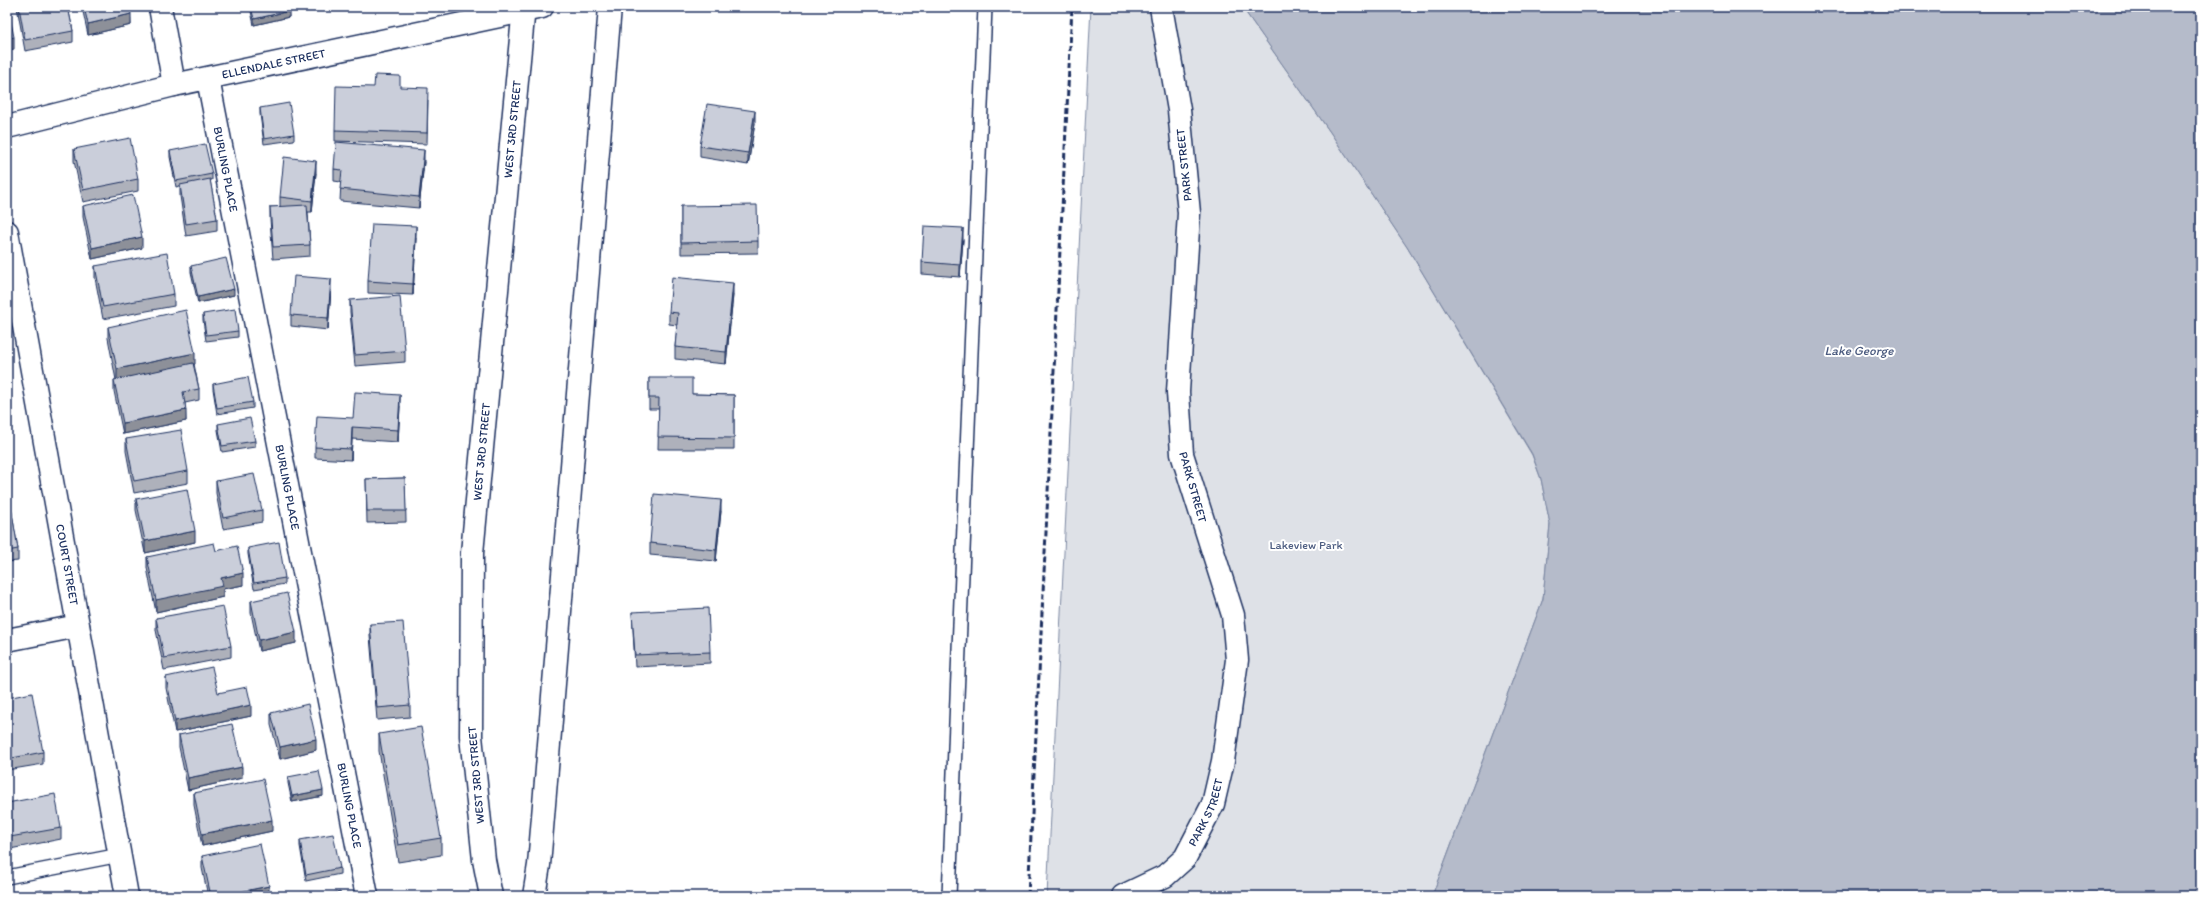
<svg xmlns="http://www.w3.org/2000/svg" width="2208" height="903" font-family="Itim,sans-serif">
  <rect width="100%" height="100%" fill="#fff"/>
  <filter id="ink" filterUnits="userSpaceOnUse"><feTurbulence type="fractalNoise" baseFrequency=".025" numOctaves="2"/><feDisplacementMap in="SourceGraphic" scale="8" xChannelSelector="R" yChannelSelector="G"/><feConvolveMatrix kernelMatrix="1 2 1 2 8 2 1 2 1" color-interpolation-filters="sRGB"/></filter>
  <g filter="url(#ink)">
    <path fill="#dee1e7" stroke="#7c88a2" d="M1091 7H1242L1330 132 1407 247 1532 455 1541 479 1550 524 1543 599 1432 896H1047Z"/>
    <path fill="#b5bbca" stroke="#77839f" d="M1242 7H2201V896H1432L1543 599 1550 524 1541 479 1532 454 1407 247 1330 132Z"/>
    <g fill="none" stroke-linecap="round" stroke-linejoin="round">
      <g stroke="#1b2f5e" stroke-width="16">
        <g id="lane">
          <path d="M7 877 120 855"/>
          <path d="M949 896 985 7"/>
        </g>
      </g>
      <g stroke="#1b2f5e" stroke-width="25">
        <g id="street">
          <path d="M160 7 174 85"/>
          <path id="s1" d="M208 79 367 896"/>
          <path id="s2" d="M7 127 174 85 542 7"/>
          <path id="s3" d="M7 232 127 896"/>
          <path d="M7 640 78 626"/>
          <path id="s4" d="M1123 896 1165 876 1185 858 1213 804 1223 761 1237 660 1233 615 1182 454 1178 392 1189 213 1179 110 1161 7"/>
        </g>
      </g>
      <g stroke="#1b2f5e" stroke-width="25">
        <g id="secondary">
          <path id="s5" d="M491 896 484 860 471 736 472 553 524 7"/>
          <path d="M534 896 539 865 610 7"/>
        </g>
      </g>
      <use href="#lane" stroke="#fff" stroke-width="13"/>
      <use href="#street" stroke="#fff" stroke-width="22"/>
      <use href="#secondary" stroke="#fff" stroke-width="22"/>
      <path stroke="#1b2f5e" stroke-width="3" stroke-dasharray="6 3" stroke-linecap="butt" d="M1028 896 1072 7"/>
    </g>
    <g fill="#aeb1bb" stroke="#1b2f5e">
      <path d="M17 7H68L73 31V42L25 51Z"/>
      <path d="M82 7H130L131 25 88 35Z"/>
      <path d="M250 7H288L289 17 254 25Z"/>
      <path d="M428 100 427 144 335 141V130Z"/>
      <path d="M260 108 294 134V140L264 144 260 114Z"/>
      <path d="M755 123 748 165 700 157V146Z"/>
      <path d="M74 149 138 179V191L83 202 74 161Z"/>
      <path d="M170 151 212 174V180H210L217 219V231L186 236 180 196V186L176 187 170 157Z"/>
      <path d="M424 162 419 208 340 201 341 182 334 181V169Z"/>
      <path d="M316 173 312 212H308L310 245V256L273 259 270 219V207H280V197Z"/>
      <path d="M83 206 142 248 92 259 83 217Z"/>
      <path d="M681 206 758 241V253L681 254Z"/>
      <path d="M416 238 413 295 368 293V281Z"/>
      <path d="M963 240 960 277 922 274V262Z"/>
      <path d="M95 266 174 294V306L103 319 95 278Z"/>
      <path d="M191 266 234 295 198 303 191 272Z"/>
      <path d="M331 290 328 330 291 326V315Z"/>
      <path d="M733 295 726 364 675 359V347L677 325 669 324V312Z"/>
      <path d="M350 300 405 351V362L355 366 350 312Z"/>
      <path d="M203 314 238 331V337L206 341 203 320Z"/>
      <path d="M108 327 195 364H194L199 389V400L185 403 186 421 123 434 114 391V380H116L108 338Z"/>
      <path d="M649 378 692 394 734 395V449H658L659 409H649Z"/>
      <path d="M213 384 253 402V408L217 414 213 389Z"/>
      <path d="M400 406 398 442 352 439 351 460 315 458V447L353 418Z"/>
      <path d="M218 424 255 441V447L222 452 218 430Z"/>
      <path d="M126 439 188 471V483L134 493 126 451Z"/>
      <path d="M405 478 406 522 367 523 366 479Z"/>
      <path d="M216 481 262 510V522L223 529 216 493Z"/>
      <path d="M7 484 18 549V561L7 562Z"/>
      <path d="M136 499 195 542 145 553 136 510Z"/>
      <path d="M721 511 716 561 650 555V543Z"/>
      <path d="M248 548 285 578V584L254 589 248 554Z"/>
      <path d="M216 551 243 585 223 589V597L156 612 147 568V557Z"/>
      <path d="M251 601 296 643 259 651 251 613Z"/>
      <path d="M632 612 710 652V663L635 667Z"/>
      <path d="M156 618 231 646V657L164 670 156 630Z"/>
      <path d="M370 624 410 705V717L377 720 370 636Z"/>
      <path d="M166 677 251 716 175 732 166 688Z"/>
      <path d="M7 698 43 752V764L7 770Z"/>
      <path d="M271 713 316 750 280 759 271 725Z"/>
      <path d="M379 734 441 838V855L398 862 379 751Z"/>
      <path d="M179 735 242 778 188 790 179 747Z"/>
      <path d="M288 777 323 796 292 802 288 783Z"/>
      <path d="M194 793 272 831 202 846 194 805Z"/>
      <path d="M7 803 61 828V839L10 849 7 832Z"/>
      <path d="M300 840 340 868V874L306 881 300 846Z"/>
      <path d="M202 856 269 896H208L202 868Z"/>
    </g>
    <g fill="#8d9099" stroke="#1b2f5e">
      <path d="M289 11V17L254 25V19Z"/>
      <path d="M131 14V25L88 35V24Z"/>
      <path d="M14 37V49L7 51V39Z"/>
      <path d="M755 111V123L748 165V153Z"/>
      <path d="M424 150V162L419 208V197Z"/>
      <path d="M316 161V173L312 212V201Z"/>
      <path d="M416 226V238L413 295V284Z"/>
      <path d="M963 228V240L960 277V265Z"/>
      <path d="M142 237V248L92 259V248Z"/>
      <path d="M331 279V290L328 330V318Z"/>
      <path d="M733 283V295L726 364V352Z"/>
      <path d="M234 289V295L198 303V297Z"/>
      <path d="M195 353V364L117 380V369Z"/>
      <path d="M400 395V406L398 442V430Z"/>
      <path d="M186 410V421L123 434V423Z"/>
      <path d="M352 427V439L351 460V449Z"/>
      <path d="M721 500V511L716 561V550Z"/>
      <path d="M195 531V542L145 553V541Z"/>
      <path d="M243 573V585L223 589V597L156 612V600L221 578Z"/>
      <path d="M296 632V643L259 651V640Z"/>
      <path d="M251 705V716L175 732V721Z"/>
      <path d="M316 739V750L280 759V747Z"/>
      <path d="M242 767V778L188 790V778Z"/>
      <path d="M323 790V796L292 802V796Z"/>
      <path d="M272 820V831L202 846V834Z"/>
      <path d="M269 886V896H220Z"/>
    </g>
    <g fill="#caceda" stroke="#1b2f5e">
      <path d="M7 7H8L14 37 7 39Z"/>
      <path d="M19 7H68L73 31 25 40Z"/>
      <path d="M84 7H130L131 14 88 24Z"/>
      <path d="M251 7H288L289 11 254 19Z"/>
      <path d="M375 75 400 76V87L428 88 427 133 335 130 336 86 374 87Z"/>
      <path d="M289 103 294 134 264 139 260 108Z"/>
      <path d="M707 104 755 111 748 153 700 146Z"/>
      <path d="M130 138 138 179 83 190 74 149Z"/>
      <path d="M336 142 424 150 419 197 340 189 342 170 334 169Z"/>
      <path d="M205 144 212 174 176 181 170 151Z"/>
      <path d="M284 157 316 161 312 201 280 197Z"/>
      <path d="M210 179 217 219 186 224 180 185Z"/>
      <path d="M133 195 142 237 92 248 83 206Z"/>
      <path d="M307 205 310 245 273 247 270 207Z"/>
      <path d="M757 205 758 241 681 243V206Z"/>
      <path d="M372 224 416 226 413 284 368 281Z"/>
      <path d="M924 226 963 228 960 265 922 262Z"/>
      <path d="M167 253 174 294 103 307 95 266Z"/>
      <path d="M226 258 234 289 198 297 191 266Z"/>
      <path d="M294 276 331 279 328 318 291 315Z"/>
      <path d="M672 277 733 283 726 352 675 347 678 313 669 312Z"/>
      <path d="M400 296 405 351 355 355 350 300Z"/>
      <path d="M235 309 238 331 206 335 203 314Z"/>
      <path d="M186 310 195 353 117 369 108 327Z"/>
      <path d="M193 363 199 389 183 392 186 410 123 423 114 380Z"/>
      <path d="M248 377 253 402 217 408 213 384Z"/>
      <path d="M649 378H692V394L734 395V438L658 437 659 398H649Z"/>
      <path d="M355 392 400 395 398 430 352 427 351 449 315 447 317 416 353 418Z"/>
      <path d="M250 418 255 441 222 446 218 424Z"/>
      <path d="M181 430 188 471 134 481 126 439Z"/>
      <path d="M254 474 262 510 223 518 216 481Z"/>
      <path d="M405 478 406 511H367L366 479Z"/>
      <path d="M7 484 18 549 7 551Z"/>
      <path d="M187 489 195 531 145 541 136 499Z"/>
      <path d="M654 494 721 500 716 550 650 543Z"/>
      <path d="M279 542 285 578 254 583 248 548Z"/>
      <path d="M214 543 216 551 237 546 243 573 221 578 223 586 156 600 147 557Z"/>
      <path d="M287 593 296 632 259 640 251 601Z"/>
      <path d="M223 606 231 646 164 658 156 618Z"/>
      <path d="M708 608 710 652 635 655 632 612Z"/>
      <path d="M403 622 410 705 377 708 370 624Z"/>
      <path d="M212 667 218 693 247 687 251 705 175 721 166 677Z"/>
      <path d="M32 693 43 752 7 759V698Z"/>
      <path d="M308 704 316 739 280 747 271 713Z"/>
      <path d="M232 724 242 767 188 778 179 735Z"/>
      <path d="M421 727 441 838 398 845 379 734Z"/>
      <path d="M319 771 323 790 292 796 288 777Z"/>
      <path d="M263 779 272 820 202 834 194 793Z"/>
      <path d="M55 794 61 828 10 837 7 821V803Z"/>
      <path d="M333 834 340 868 306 875 300 840Z"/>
      <path d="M260 844 269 886 220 896H211L202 856Z"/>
      <path d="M42 890 44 896H16Z"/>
      <path d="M340 892 341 896H321Z"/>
    </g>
  </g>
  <g text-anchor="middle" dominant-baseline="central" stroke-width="4" stroke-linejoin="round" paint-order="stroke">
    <g font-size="12" fill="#1b2f5e" stroke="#fff">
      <text stroke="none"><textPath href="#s2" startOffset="274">ELLENDALE STREET</textPath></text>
      <text stroke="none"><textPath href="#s5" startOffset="770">WEST 3RD STREET</textPath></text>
      <text transform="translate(1184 165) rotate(-96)">PARK STREET</text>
      <text stroke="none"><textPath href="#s1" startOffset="92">BURLING PLACE</textPath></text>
      <text stroke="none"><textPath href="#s5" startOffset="446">WEST 3RD STREET</textPath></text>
      <text stroke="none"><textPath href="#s1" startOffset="416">BURLING PLACE</textPath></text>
      <text transform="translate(1193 487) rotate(74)">PARK STREET</text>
      <text stroke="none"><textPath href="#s3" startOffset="338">COURT STREET</textPath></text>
      <text transform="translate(476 775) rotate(-95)">WEST 3RD STREET</text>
      <text stroke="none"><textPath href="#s1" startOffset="740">BURLING PLACE</textPath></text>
      <text stroke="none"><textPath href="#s4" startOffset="124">PARK STREET</textPath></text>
    </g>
    <g font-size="12" fill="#4c5c80" stroke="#fff">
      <text x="1306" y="545">Lakeview Park</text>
    </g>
    <g font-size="13" font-style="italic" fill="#49597e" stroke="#fff">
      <text x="1859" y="350">Lake George</text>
    </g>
  </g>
  <rect width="2208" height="903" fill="none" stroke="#fff" stroke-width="24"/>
  <rect x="12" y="12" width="2184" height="879" fill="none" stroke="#1b2f5e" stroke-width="1.5" filter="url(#ink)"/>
</svg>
